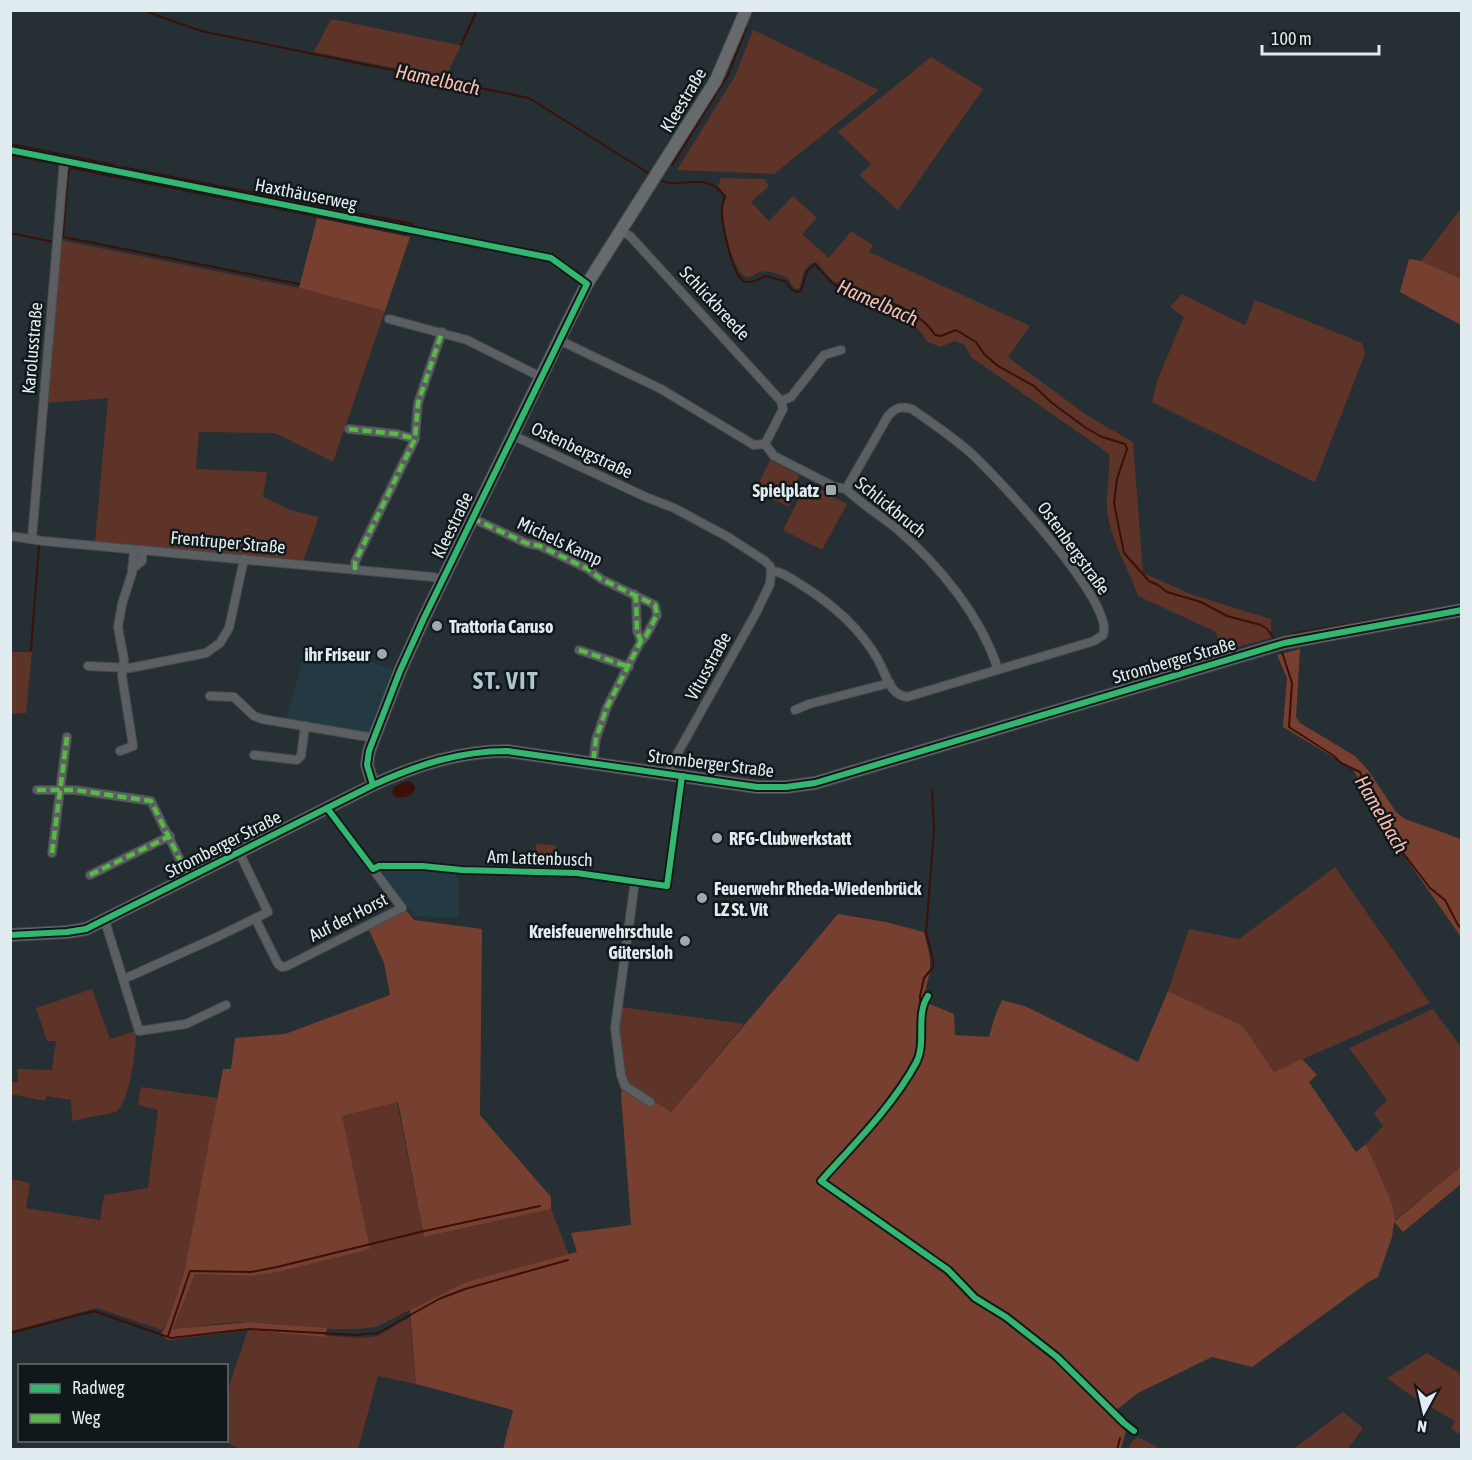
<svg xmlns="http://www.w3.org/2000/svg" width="1472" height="1460" font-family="'Asap Condensed',sans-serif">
  <rect width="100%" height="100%" fill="#262f33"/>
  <g fill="#233a43">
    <path d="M303 648 352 655 394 670 369 733 286 719 300 672Z"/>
    <path d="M385 868 422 869 455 874 458 877 459 918 414 916 382 873 381 870Z"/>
  </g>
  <g fill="#5e3328">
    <path d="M331 19 459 45H461L445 78 314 52Z"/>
    <path d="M753 30 879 90 774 174 677 170 735 76Z"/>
    <path d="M931 57 983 89 898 210 859 175 871 164 838 132Z"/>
    <path d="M721 178 765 179 769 186 751 202 769 221 793 196 817 218 802 234 829 258 851 231 873 245 869 252 1030 326 1008 357 1088 416 1133 442 1143 573 1193 595 1271 619V638L1222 651 1216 632 1138 596C1130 572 1111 540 1108 516 1104 497 1111 475 1109 454L971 357 965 345 955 341 940 347 928 342 918 329 890 311 849 287 833 281 816 262C804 265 802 277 800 288L797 289 793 287 787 277C780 275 768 270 760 272 756 273 752 277 748 277 733 277 723 223 723 210 723 206 725 201 726 197L718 186Z"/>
    <path d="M1461 208V279L1421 261Z"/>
    <path d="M60 240 299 288 385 311 333 462 275 433 199 432 196 469 267 472 263 497 290 510 319 517 303 561 95 541 108 398 47 403Z"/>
    <path d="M1182 294 1245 325 1255 300 1362 343 1365 354 1315 482 1152 402 1157 381 1184 317 1170 307Z"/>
    <path d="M770 460 799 475 794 487 798 489 789 507 755 491Z"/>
    <path d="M807 482 847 504 822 550 783 530Z"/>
    <path d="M11 652H32L26 713 11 714Z"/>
    <path d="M536 844 556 845 555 869H535Z"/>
    <path d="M1335 867 1430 1003 1274 1072 1243 1026 1168 991 1189 929 1239 939Z"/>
    <path d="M92 989 110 1039 136 1031C136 1050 130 1101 116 1112L72 1121 71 1100 47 1096 45 1101 11 1094 10 1082H18L17 1069 52 1070 56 1041H47L36 1008Z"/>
    <path d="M621 1007 744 1024 671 1112C661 1106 632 1090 627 1083 618 1071 619 1022 621 1007Z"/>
    <path d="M1433 1009 1461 1047V1166L1394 1221 1392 1203 1366 1144 1383 1126 1374 1113 1387 1100 1349 1048Z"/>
    <path d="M141 1087 218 1098 184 1273 168 1321 162 1330 97 1308 11 1331 10 1188 12 1179 30 1183 26 1208 100 1220 104 1195 148 1188 158 1110 138 1105Z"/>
    <path d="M397 1102 424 1237 551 1209 569 1255 466 1282 376 1327C335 1333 293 1324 251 1322 226 1321 198 1327 173 1330L195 1274 251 1276 342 1116Z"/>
    <path d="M410 1317 416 1384 378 1376 358 1449H242L222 1441 226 1440 227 1392 248 1330 362 1338 378 1336Z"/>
    <path d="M1427 1353 1461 1374V1435L1451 1429 1455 1421 1410 1395 1387 1378Z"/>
    <path d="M1343 1412 1363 1428 1348 1449H1293Z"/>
    <path d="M1138 1437 1161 1449H1128L1132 1441Z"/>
  </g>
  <g fill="#773f30">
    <path d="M317 218 410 237 385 311 299 288Z"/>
    <path d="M1409 259 1421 261 1461 279V325L1400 292Z"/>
    <path d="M1300 649 1296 717 1300 723 1355 756 1368 770 1396 812 1405 819 1461 839V937L1377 817 1353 769 1283 727 1287 678 1277 655Z"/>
    <path d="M406 910 414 920 482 929 480 1115 551 1197V1209L424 1237 398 1102 342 1116 370 1249 278 1272 251 1276 195 1274 173 1329 249 1322 327 1328 325 1337 248 1330 168 1340 161 1335 168 1321 184 1273 223 1069H231L235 1038 285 1034 390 995 384 963 369 930Z"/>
    <path d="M838 914 886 922 924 932C933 966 932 968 922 1001L954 1014 955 1035 989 1037 995 1016 1002 1000 1025 1006 1138 1062 1168 991 1243 1026 1274 1072 1302 1059 1317 1075 1309 1082 1356 1152 1366 1144 1392 1203 1395 1221 1461 1166V1184L1403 1232 1394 1222 1392 1237 1378 1277 1367 1283 1252 1367 1212 1357 1138 1393 1115 1411 1128 1423 1121 1449H503L513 1410 416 1384 410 1310 466 1282 577 1252 571 1233 631 1225 621 1094 624 1075 627 1084 671 1112Z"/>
  </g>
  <path fill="#3b1006" d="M406 781C412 782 414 783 415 789 411 797 404 798 395 797L392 792 394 787Z"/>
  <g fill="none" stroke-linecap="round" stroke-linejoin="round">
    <g stroke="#3b1006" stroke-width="2">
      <path d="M142 10 201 31 529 98 650 174"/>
      <path d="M751 15 753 10"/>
      <path d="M461 45 477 10"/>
      <path d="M10 144 114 165"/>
      <path d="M10 155 57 164"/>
      <path d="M672 165 728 75 747 26"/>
      <path d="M122 167 413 224"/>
      <path d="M657 179C680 192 702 168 725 196 723 200 722 205 722 209 721 223 732 273 743 281 750 284 760 279 765 276L785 281 792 290 798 292 801 291 807 271 815 264C822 271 827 280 835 285 845 290 856 291 867 294 891 301 922 314 935 335L941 336 956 330 976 342 984 354 998 366 1034 386 1052 403 1086 428 1102 437 1125 444 1127 449 1117 479 1114 503 1124 553 1149 581 1158 585 1167 592 1201 602 1227 616 1261 625 1267 629 1276 641"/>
      <path d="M10 233 54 242"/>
      <path d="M299 284 63 237 68 172 71 168 406 234"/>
      <path d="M1293 634 1462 604"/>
      <path d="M1318 643 1330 641"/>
      <path d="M1281 649 1292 683 1289 727 1334 756 1341 763 1360 772 1378 815 1400 838V849L1430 888 1445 900 1458 925 1462 929"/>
      <path d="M31 650 39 546"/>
      <path d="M921 1017 920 996 924 978 933 967V959L926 933 934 830 932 790"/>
      <path d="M10 1333 94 1311 171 1338 249 1329 356 1335 378 1333 439 1299 465 1289 568 1260"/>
      <path d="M168 1336 190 1271 251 1272 277 1267 420 1232 540 1206"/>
      <path d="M1117 1450 1120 1438"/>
    </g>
    <g stroke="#454c50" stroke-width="10">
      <g id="street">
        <path d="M10 150 551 258 587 284"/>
        <path d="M621 231 630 236 781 401 783 409 765 444"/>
        <path d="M389 319 467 340 541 377"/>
        <path d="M559 340 661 389 754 445 765 444"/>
        <path d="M781 401 791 397 824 355 841 350"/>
        <path d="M349 429 397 434 415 439"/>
        <path d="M512 435 648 498 674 508 728 537 765 561 770 566 771 571"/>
        <path d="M765 444 774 456 835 487 846 489C861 504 880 515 897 529 940 566 980 615 998 669"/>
        <path d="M472 518 526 543 540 546 588 569 601 579 655 605 657 615 646 636 641 641 607 707 596 739 593 763"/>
        <path d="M10 536 43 541 433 577 442 580"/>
        <path d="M32 538 64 161"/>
        <path d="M132 569 142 561V550"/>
        <path d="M355 570V562L415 439 418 403 442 332"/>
        <path d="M771 571C782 571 791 579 800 584 831 603 859 627 877 658 886 673 889 695 907 697L1094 641 1103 635C1116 603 1000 481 974 456 956 439 933 424 912 409 901 406 896 407 888 416L846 489"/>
        <path d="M634 594 636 599 637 631 641 641"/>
        <path d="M579 650 629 667"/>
        <path d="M88 666 130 668 206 653 220 643 229 628 244 559"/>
        <path d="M210 696 234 697 254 716 262 719 374 738"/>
        <path d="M795 710 809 704 890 683"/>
        <path d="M120 751 133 746 122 676 124 660 118 627 122 604 132 573 134 550"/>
        <path d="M254 755 297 760 301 756 305 726"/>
        <path d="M670 775 671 765 756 613 770 584 771 571"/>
        <path d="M37 790H75L151 801 189 878"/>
        <path d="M52 853 67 737"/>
        <path d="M373 869 379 866H422L462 870 577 873 667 886 682 776"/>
        <path d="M90 875 170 836"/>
        <path d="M635 881 615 1028 621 1075 625 1086 650 1102"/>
        <path d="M255 918 278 964 282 967 287 966 402 908 327 808"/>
        <path d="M105 921 139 1031 186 1024 226 1005"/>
        <path d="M124 979 217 937 268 912 239 852"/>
      </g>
    </g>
    <g stroke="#454c50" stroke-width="14">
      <g id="secondary">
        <path d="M373 785 367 765 369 751 400 671 424 618 559 340 587 284 716 80 746 10"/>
        <path d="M10 935 67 932 86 929 373 785C417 765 459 751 507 751L757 787H786L815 783 1284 643 1462 610"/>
      </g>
    </g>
    <use href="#street" stroke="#5c5f61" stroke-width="8"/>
    <use href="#secondary" stroke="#666a6c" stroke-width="12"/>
    <g stroke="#58b947" stroke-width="4.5" stroke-dasharray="9 4.5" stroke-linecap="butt">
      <path d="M349 429 397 434 415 439"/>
      <path d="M472 518 526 543 540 546 588 569 601 579 655 605 657 615 646 636 641 641 607 707 596 739 593 763"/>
      <path d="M355 570V562L415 439 418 403 442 332"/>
      <path d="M634 594 636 599 637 631 641 641"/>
      <path d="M579 650 629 667"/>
      <path d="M37 790H75L151 801 189 878"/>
      <path d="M52 853 67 737"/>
      <path d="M90 875 170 836"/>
    </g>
    <g stroke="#11181b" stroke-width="10">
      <g id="cycleway">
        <path d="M10 150 551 258 587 284 424 618 400 671 369 751 367 765 373 785"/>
        <path d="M327 808 373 869 379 866H422L462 870 577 873 667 886 682 776"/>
        <path d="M10 935 67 932 86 929 373 785C417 765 459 751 507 751L757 787H786L815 783 1284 643 1462 610"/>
        <path d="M928 996C915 1015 927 1043 916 1063 892 1107 854 1144 821 1181L948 1270 975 1298 1006 1317 1057 1357 1124 1423 1134 1431"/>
      </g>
    </g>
    <use href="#cycleway" stroke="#33b770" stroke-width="6"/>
  </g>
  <g fill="#a0aaae" stroke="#11181b" stroke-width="2">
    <rect x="825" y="484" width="12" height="12" rx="3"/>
    <circle cx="437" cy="626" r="6"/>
    <circle cx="382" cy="654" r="6"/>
    <circle cx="717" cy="838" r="6"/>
    <circle cx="702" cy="898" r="6"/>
    <circle cx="685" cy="941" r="6"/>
  </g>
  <g text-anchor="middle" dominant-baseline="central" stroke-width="5" stroke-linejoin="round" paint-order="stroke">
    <g font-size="18" fill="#e1ecf0" stroke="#11181b">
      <text transform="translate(683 100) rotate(-59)">Kleestraße</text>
      <text transform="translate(306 194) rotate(11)">Haxthäuserweg</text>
      <text transform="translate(715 303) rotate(47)">Schlickbreede</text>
      <text transform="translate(32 348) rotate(-85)">Karolusstraße</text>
      <text transform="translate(582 450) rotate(25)">Ostenbergstraße</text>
      <text transform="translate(891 507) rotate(39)">Schlickbruch</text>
      <text transform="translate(452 525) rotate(-64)">Kleestraße</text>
      <text transform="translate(560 541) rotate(25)">Michels Kamp</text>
      <text transform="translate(228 542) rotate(5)">Frentruper Straße</text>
      <text transform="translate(1074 548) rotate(54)">Ostenbergstraße</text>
      <text transform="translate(1174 660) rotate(-16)">Stromberger Straße</text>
      <text transform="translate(708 666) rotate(-61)">Vitusstraße</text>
      <text transform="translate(711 763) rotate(7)">Stromberger Straße</text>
      <text transform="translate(223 844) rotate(-27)">Stromberger Straße</text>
      <text transform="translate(540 858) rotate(2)">Am Lattenbusch</text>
      <text transform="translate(348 917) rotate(-27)">Auf der Horst</text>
    </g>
    <g font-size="18" font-weight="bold" fill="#e1ecf0" stroke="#11181b" text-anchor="end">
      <text x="819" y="490">Spielplatz</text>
      <text x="449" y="626" text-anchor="start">Trattoria Caruso</text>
      <text x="370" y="654">ihr Friseur</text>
      <text x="729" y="838" text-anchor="start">RFG-Clubwerkstatt</text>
      <text x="714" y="888" text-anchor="start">Feuerwehr Rheda-Wiedenbrück<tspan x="714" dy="21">LZ St. Vit</tspan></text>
      <text x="673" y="931">Kreisfeuerwehrschule<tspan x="673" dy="21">Gütersloh</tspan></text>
    </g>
    <g font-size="20" font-style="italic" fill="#fcbeac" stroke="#11181b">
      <text transform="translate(438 79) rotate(12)">Hamelbach</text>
      <text transform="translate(878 302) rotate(24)">Hamelbach</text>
      <text transform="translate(1382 814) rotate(60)">Hamelbach</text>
    </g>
    <g font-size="24" font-weight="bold" letter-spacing="1.5" fill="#b0c5cd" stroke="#11181b">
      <text x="506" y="680">ST. VIT</text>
    </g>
  </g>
  <rect width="1472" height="1460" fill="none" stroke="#e1ecf0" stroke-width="24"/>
  <rect x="18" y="1364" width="210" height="78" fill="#11181b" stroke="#646d70" stroke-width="1.5"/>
  <rect x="30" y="1384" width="30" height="9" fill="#33b770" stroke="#646d70" stroke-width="1.5"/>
  <text x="72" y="1394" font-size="18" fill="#e1ecf0">Radweg</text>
  <rect x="30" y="1414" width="30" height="9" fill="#58b947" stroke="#646d70" stroke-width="1.5"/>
  <text x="72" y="1424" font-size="18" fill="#e1ecf0">Weg</text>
  <g transform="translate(1424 1412) rotate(188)" stroke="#11181b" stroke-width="4.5" paint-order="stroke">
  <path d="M0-4.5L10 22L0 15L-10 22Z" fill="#e1ecf0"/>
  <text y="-9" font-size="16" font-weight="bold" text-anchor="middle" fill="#e1ecf0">N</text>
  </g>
  <path d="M1262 45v9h117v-9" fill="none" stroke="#e1ecf0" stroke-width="3"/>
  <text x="1271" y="45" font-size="18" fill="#e1ecf0" stroke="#11181b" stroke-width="4.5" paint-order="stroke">100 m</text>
</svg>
